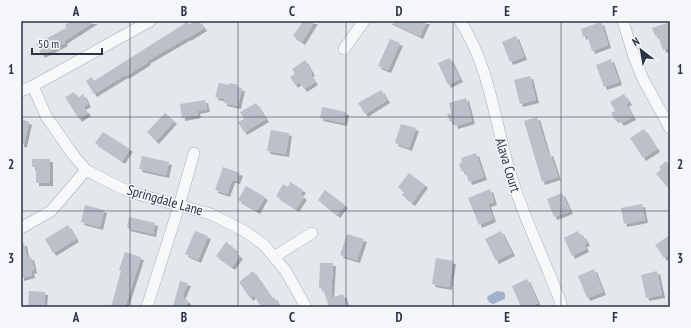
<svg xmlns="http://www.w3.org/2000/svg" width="691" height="328" font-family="'PT Sans Narrow',sans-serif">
  <defs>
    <filter id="shadow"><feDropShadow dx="3" dy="3" stdDeviation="0" flood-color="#0004"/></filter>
  </defs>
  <rect width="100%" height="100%" fill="#e4e7ec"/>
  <path fill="#9fb4cc" d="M497 291 504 292 505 294V299L493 304 489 302 487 298 488 296Z"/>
  <g fill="#bbc0ca" filter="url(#shadow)">
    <path d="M71 21H95L64 41 65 43 42 55 36 44 66 28 65 25Z"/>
    <path d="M194 21H199L204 28 188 38V37L147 61 148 62 126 76 125 75 94 94 86 81 92 77 94 81 187 22 189 25Z"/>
    <path d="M303 21H315L302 42 293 36Z"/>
    <path d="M388 21H427L420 36Z"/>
    <path d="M601 22 608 45 592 51 587 35 583 37 581 29Z"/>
    <path d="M670 22V48L663 50 658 35 655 36 652 28Z"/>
    <path d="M516 36 524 57 510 62 502 42Z"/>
    <path d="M390 39 400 43 388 70 378 66Z"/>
    <path d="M450 58 460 79 448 85 438 63Z"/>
    <path d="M611 59 619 82 604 87 596 65Z"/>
    <path d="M305 60 312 73 310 74 315 82 304 89 299 82 295 85 290 77 295 74 292 69Z"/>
    <path d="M530 76 536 100 520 104 514 80Z"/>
    <path d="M219 83 229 85 230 83 238 85 237 87 242 88 238 106 224 103 225 99 215 97Z"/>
    <path d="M381 90 387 100 365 114 358 103Z"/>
    <path d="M74 92 78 98 83 94 88 104 83 107 88 113 79 119 65 97Z"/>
    <path d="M624 94 629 102 626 104 633 117 621 123 618 119 615 120 611 113 615 111 610 102Z"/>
    <path d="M466 98 472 121 455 126 454 121 450 122 447 114 451 113 449 103Z"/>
    <path d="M205 100 207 109 197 111 198 115 182 118 180 104Z"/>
    <path d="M256 103 266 119 244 132 238 122 244 119 240 112Z"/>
    <path d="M322 107 346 112 344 123 320 118Z"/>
    <path d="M165 113 174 121 156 141 147 132Z"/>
    <path d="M537 117 548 154 550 153 558 177 542 182 524 121Z"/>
    <path d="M21 119 29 122 24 144H21Z"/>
    <path d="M401 124 416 128 409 148 395 143Z"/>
    <path d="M644 129 657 149 643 158 630 138Z"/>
    <path d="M271 130 289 133 286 154 267 151Z"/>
    <path d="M103 132 130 149 122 161 95 143Z"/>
    <path d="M476 153 484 177 469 182 465 171 462 172 459 164 462 162 461 158Z"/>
    <path d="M142 156 169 162 166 175 139 169Z"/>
    <path d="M32 159H50V183H36V167H32Z"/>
    <path d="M666 161 670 166V190L656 174 661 169 659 167Z"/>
    <path d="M223 167 240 173 237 181 232 180 227 194 215 190Z"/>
    <path d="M409 173 425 185 412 203 402 195 404 192 398 187Z"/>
    <path d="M290 182 303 190 300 194 304 197 296 209 276 196 283 184 288 187Z"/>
    <path d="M246 186 265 197 257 211 238 200Z"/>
    <path d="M490 189 494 202 488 204 493 219 479 225 468 198Z"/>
    <path d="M325 190 345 205 337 215 318 200Z"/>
    <path d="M562 193 570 211 554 217 547 199Z"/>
    <path d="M642 204 645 220 624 224 621 208Z"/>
    <path d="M85 205 104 210 100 227 81 222Z"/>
    <path d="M129 217 155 223 153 234 127 228Z"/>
    <path d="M68 225 76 239 53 253 45 239Z"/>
    <path d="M195 231 208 236 198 260 185 254Z"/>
    <path d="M501 231 512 253 496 261 485 239Z"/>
    <path d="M578 231 581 237 583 235 587 243 584 244 586 249 572 256 564 238Z"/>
    <path d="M347 234 364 239 357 260 340 255Z"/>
    <path d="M670 235V254L664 258 655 245Z"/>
    <path d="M226 242 235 249 234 251 240 256 232 267 216 256Z"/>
    <path d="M24 243 27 258 31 257 34 270 31 271 32 275 21 278V244Z"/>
    <path d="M125 252 141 257 125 307H111L121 271 119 270Z"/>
    <path d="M436 258 453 261 449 287 432 284Z"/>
    <path d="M320 263H333L331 298 343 294 348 307H329L323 289 319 288Z"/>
    <path d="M594 269 603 292 587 298 578 276Z"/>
    <path d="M253 271 272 298 274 297 280 307H261L254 295 250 298 239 282Z"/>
    <path d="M657 271 662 295 646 298 641 275Z"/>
    <path d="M527 279 538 303 529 307H521L512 286Z"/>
    <path d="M180 281 188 283 182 297 188 301 186 307 173 306Z"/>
    <path d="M29 291 45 292 44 307H28Z"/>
  </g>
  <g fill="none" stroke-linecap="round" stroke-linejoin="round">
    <g stroke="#a9aeb7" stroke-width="12">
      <g id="minor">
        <path d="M460 21C491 68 495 126 512 179 522 211 536 242 549 273 553 284 559 295 562 307"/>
        <path d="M623 21 634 57 643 79 670 128"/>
        <path d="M344 49 364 21"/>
        <path d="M33 86 46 116 74 156 86 170 121 188 137 194 211 214 246 232 264 245 274 257 285 270 306 307"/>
        <path d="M21 91 33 86 150 21"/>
        <path d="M21 228 51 211 86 170"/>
        <path d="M274 257 312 233"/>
        <path d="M147 307 179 206 194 153"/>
      </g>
    </g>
    <use href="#minor" stroke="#f7f8fa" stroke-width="11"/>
  </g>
  <path fill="none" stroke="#2b3445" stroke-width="1" stroke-opacity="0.55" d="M130 21V307M238 21V307M346 21V307M453 21V307M561 21V307M21 117H670M21 211H670"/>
  <g text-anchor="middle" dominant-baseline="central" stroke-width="3" stroke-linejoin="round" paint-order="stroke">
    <g font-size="14" fill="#2b3445" stroke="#f4f6f9">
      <text transform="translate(508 165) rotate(73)">Alava Court</text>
      <text transform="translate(165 200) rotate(16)">Springdale Lane</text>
    </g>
  </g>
  <rect width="691" height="328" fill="none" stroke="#f4f6f9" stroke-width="44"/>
  <g transform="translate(641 50) rotate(329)" stroke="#f4f6f9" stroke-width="3" paint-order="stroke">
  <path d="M0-3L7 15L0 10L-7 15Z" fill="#2b3445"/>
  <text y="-6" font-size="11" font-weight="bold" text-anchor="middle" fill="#2b3445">N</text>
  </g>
  <path d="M32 48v6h70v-6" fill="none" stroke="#2b3445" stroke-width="2"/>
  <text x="38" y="48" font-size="12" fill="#2b3445" stroke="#f4f6f9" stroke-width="3" paint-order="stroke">50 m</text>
  <rect x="22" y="22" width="647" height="284" fill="none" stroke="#2b3445" stroke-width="1.5"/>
  <g font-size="13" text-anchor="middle" font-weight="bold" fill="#2b3445">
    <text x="76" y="16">A</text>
    <text x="184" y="16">B</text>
    <text x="292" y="16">C</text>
    <text x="399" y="16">D</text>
    <text x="507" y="16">E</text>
    <text x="615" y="16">F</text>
    <text x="11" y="74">1</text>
    <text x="680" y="74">1</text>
    <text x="11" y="169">2</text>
    <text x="680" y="169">2</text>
    <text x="11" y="263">3</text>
    <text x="680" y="263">3</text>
    <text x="76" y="322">A</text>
    <text x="184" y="322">B</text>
    <text x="292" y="322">C</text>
    <text x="399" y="322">D</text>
    <text x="507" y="322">E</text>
    <text x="615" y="322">F</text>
  </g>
</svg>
